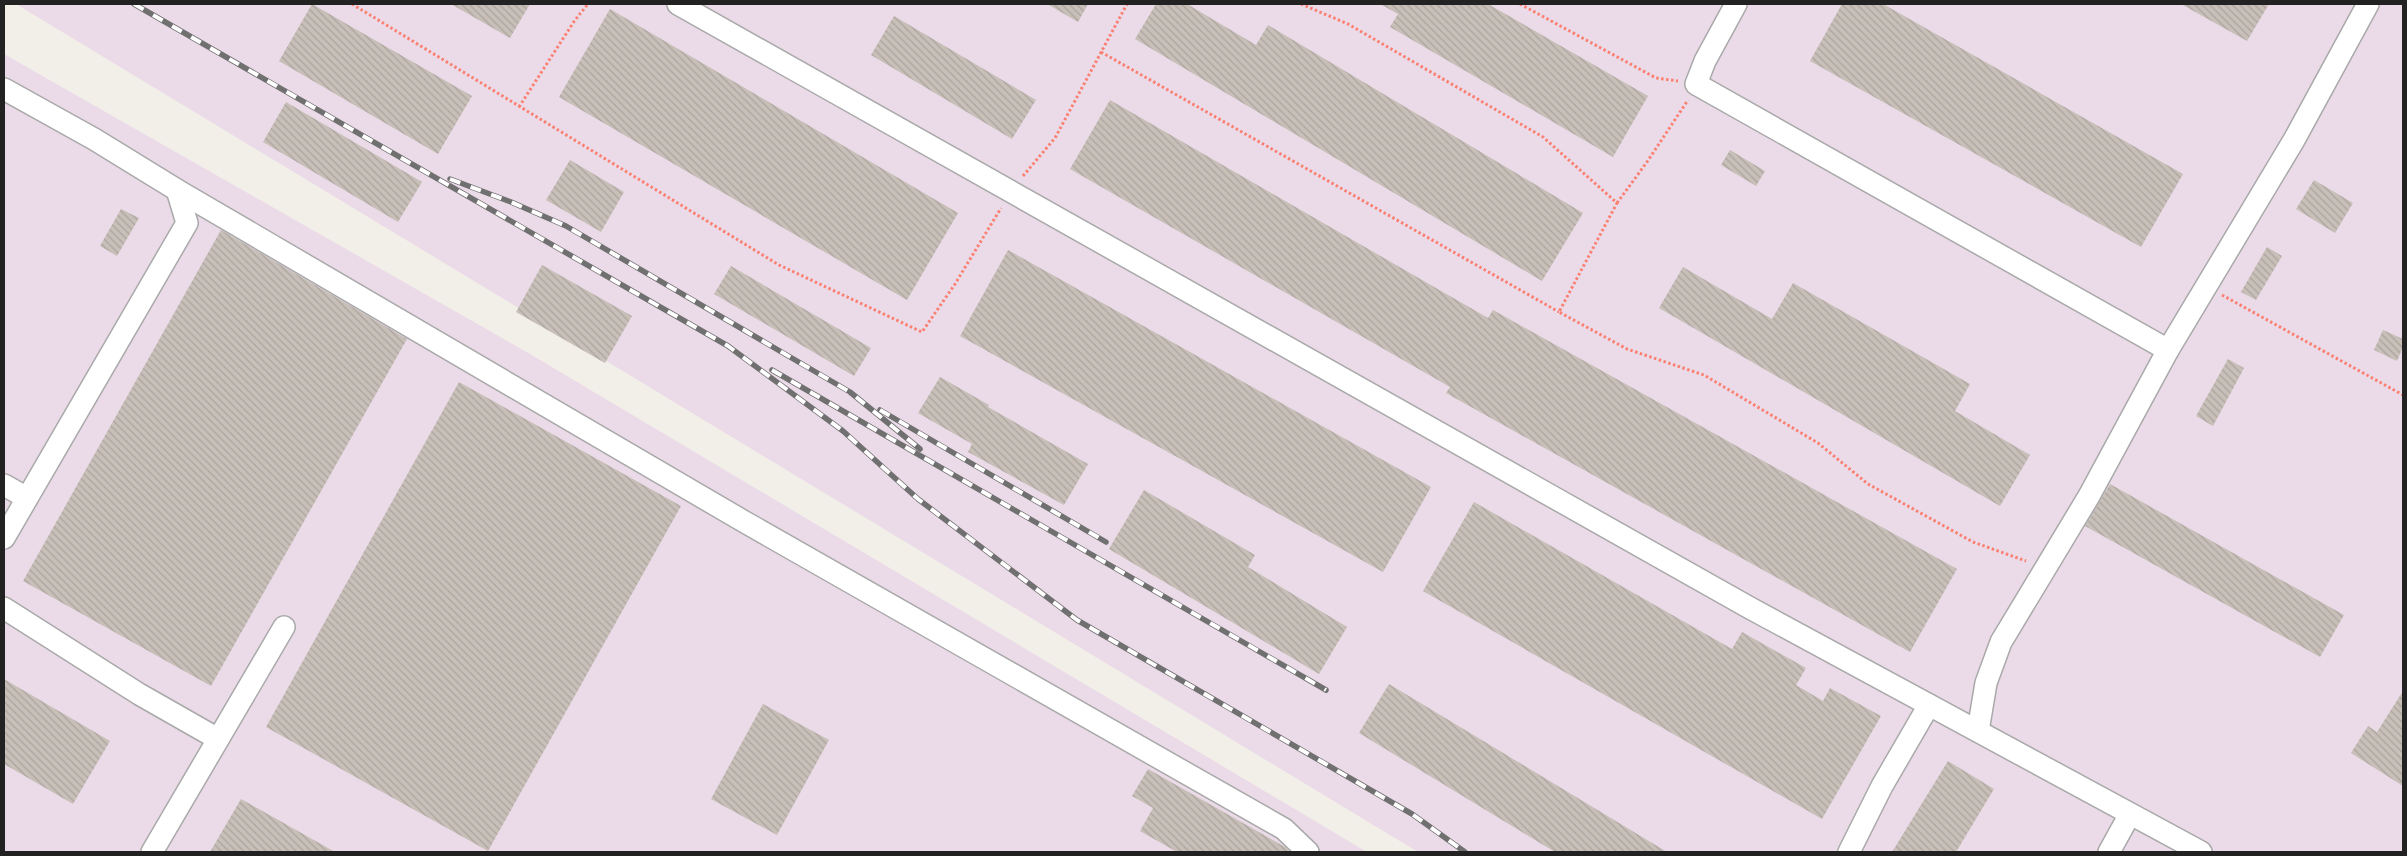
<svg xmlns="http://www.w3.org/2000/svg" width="2407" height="856" font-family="Barlow,sans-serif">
  <defs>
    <pattern id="building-back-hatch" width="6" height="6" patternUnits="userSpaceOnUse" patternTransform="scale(1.25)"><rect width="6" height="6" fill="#c7bfb8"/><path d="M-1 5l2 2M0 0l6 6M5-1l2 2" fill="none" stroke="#aba49e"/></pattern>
  </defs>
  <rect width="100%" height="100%" fill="#f2efe9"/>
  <g fill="#ebdbe8">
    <path d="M16 4H2403V852H1418Z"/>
    <path d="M4 54 530 354 1367 852H4Z"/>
  </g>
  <g fill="url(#building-back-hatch)">
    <path d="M312 4 472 96 438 154 279 61Z"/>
    <path d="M451 4H530L510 38Z"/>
    <path d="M1047 4H1088L1078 22Z"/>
    <path d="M1156 4H1187L1256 45 1268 25 1583 213 1542 281 1135 39Z"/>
    <path d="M1380 4H1488L1648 96 1613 157 1390 27 1398 14Z"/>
    <path d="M1842 4H1883L2183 174 2141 247 1810 61Z"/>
    <path d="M2181 4H2269L2247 41Z"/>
    <path d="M610 9 958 213 907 300 559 97Z"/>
    <path d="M894 16 1036 100 1012 139 871 55Z"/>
    <path d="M1110 100 1488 318 1493 310 1957 569 1910 652 1446 393 1450 387 1070 169Z"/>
    <path d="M286 102 422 182 398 222 263 142Z"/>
    <path d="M1730 150 1765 171 1756 186 1721 165Z"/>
    <path d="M570 160 624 192 601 232 546 200Z"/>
    <path d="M2314 180 2353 203 2335 233 2296 209Z"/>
    <path d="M121 209 139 218 117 256 100 246Z"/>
    <path d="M221 230 407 339 211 686 23 581Z"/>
    <path d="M2267 247 2282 256 2256 300 2241 292Z"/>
    <path d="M1008 250 1431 487 1383 572 960 336Z"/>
    <path d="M542 265 632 316 605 363 516 312Z"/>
    <path d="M731 266 871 348 854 376 714 294Z"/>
    <path d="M1683 267 1772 319 1793 283 1970 384 1955 411 2030 455 2000 506 1659 308Z"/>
    <path d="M2383 330 2403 339V347L2397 361 2374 350Z"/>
    <path d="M2228 359 2244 368 2213 426 2196 416Z"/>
    <path d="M940 377 989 405 988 407 1088 464 1064 505 968 452 972 444 918 413Z"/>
    <path d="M459 382 681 506 488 851 266 727Z"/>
    <path d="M2110 484 2344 615 2320 657 2085 526Z"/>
    <path d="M1144 490 1255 555 1248 567 1347 627 1319 674 1109 549Z"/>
    <path d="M1474 502 1732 649 1742 632 1806 668 1796 685 1823 701 1830 688 1881 716 1822 819 1423 591Z"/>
    <path d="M4 679 110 741 73 804 4 764Z"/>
    <path d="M1389 684 1667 852H1555L1359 733Z"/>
    <path d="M2403 691V786L2351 753 2368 726 2377 732Z"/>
    <path d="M763 704 829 740 777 835 711 799Z"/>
    <path d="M1948 761 1994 789 1956 852H1892Z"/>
    <path d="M1148 769 1285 847 1290 852H1177L1140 831 1153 808 1132 796Z"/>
    <path d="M241 799 335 852H210Z"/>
  </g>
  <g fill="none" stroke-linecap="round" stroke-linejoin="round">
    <g stroke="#a9a9a9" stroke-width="24">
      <g id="minor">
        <path d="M678 4 1750 608 2201 852"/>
        <path d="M1736 4 1705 61 1696 84 2168 350"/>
        <path d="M4 89 94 139 177 190 187 223 4 538"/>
        <path d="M177 190 743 521 1284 829 1308 852"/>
        <path d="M4 485 27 498"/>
        <path d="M4 608 139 694 218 739"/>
        <path d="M1978 731 1986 683 2001 642 2089 496 2168 350 2294 140 2368 4"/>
        <path d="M152 852 284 627"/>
        <path d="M1849 852 1882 786 1929 705"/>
        <path d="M2109 852 2130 814"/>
      </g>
    </g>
    <g stroke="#fa8072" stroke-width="3" stroke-dasharray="2.5 2.5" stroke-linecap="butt">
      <path d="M352 4 779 265 922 332 955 284 1001 208"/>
      <path d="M1301 4 1348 24 1543 137 1617 203 1559 312 1627 349 1704 375 1818 443 1868 484 1973 542 2026 561"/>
      <path d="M1520 4 1656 78 1678 81"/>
      <path d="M1101 52 1559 312"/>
      <path d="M519 107 575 20 588 4"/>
      <path d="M1023 176 1055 138 1127 4"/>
      <path d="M1617 203 1647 162 1688 100"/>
      <path d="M2222 295 2403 395"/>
    </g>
    <use href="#minor" stroke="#fff" stroke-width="21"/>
    <g stroke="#707070" stroke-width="5.5">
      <g id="rail">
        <path d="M134 4 728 346 843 431 918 499 1077 620 1412 814 1465 852"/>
        <path d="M450 179 511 202 566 226 850 392 920 449"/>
        <path d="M772 370 1326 690"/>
        <path d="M880 410 1106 542"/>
      </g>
    </g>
    <use href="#rail" stroke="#fff" stroke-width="4" stroke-dasharray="11" stroke-linecap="butt"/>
  </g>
  <rect width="2407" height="856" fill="none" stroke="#222222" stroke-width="10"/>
</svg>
